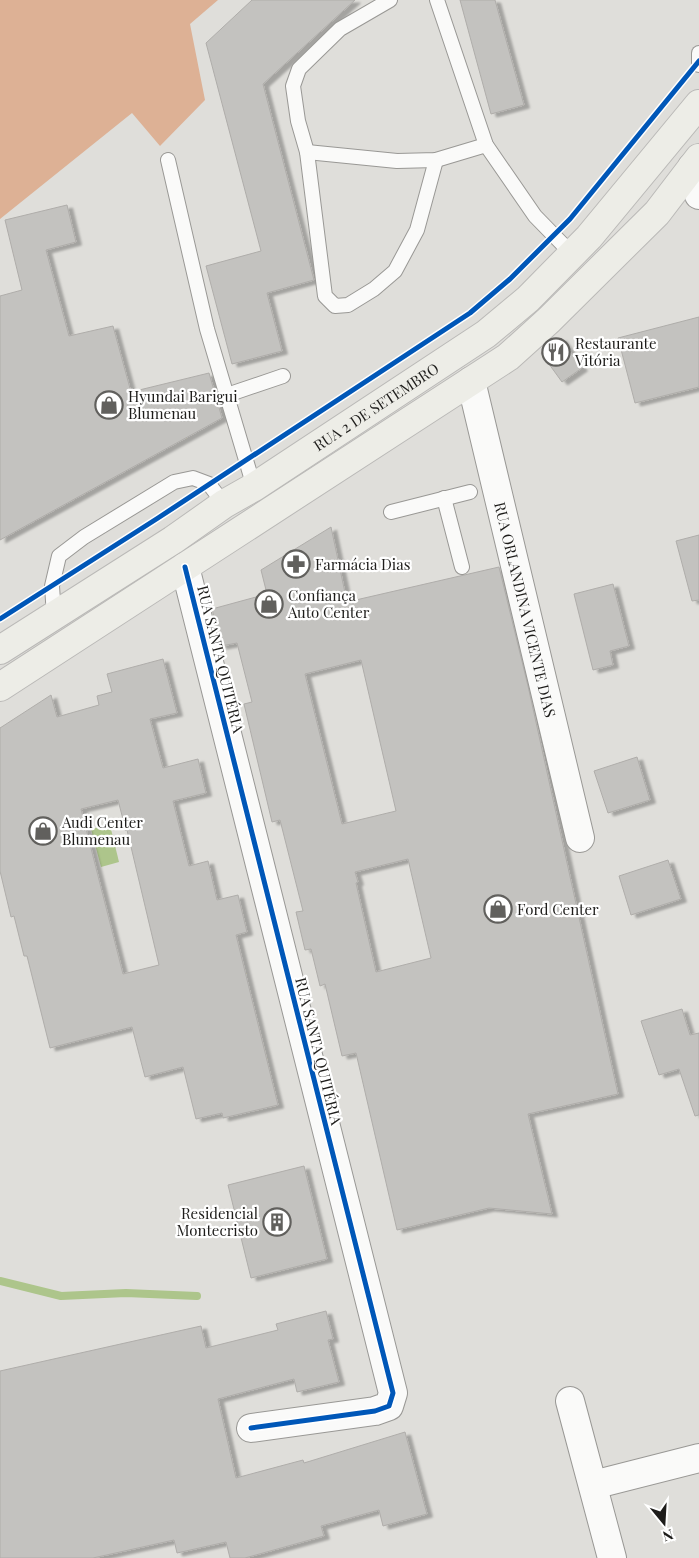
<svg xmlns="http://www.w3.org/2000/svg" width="699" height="1558" font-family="'Playfair Display',serif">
  <defs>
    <filter id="shadow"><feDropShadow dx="5.5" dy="3" stdDeviation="1" flood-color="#0004"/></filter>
  </defs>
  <rect width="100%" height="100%" fill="#dfdeda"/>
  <path fill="#ddb195" d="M0 0H218L190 24 205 100 160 146 132 113 0 219Z"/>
  <path fill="#adc58b" d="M110 825 119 862 101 867 91 829Z"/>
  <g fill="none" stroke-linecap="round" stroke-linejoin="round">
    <path stroke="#adc58b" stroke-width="8" d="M0 1281 61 1296 126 1293 197 1296"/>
  </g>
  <g fill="#c3c2bf" stroke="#afadaa" fill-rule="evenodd" filter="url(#shadow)">
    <path d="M252 0H355L263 84 314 280 267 293 282 351 232 364 206 266 261 251 206 43Z"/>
    <path d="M460 0H495L524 105 491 114Z"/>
    <path d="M67 205 76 242 46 250 69 336 113 326 131 392 209 373 222 418 0 540V296L22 290 5 220Z"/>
    <path d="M699 317V387L635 403 618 338Z"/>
    <path d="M561 338 582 368 562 382 541 353Z"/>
    <path d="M331 527 347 602 499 567 528 686 618 1094 528 1114 552 1214 489 1208 397 1230 356 1053 342 1056 325 984 320 986 311 949 305 950 296 912 303 911 280 820 272 822 244 704 252 702 237 643 221 646 212 609 267 594 261 570ZM361 660 396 811 342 824 305 674ZM408 859 431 958 376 972 356 883 358 882 355 872Z"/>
    <path d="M699 535V600L692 601 676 541Z"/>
    <path d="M613 584 629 646 610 651 613 665 593 670 574 594Z"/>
    <path d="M163 659 177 713 150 719 163 768 198 759 206 793 173 801 189 866 208 861 217 900 238 895 247 932 236 935 278 1105 223 1118 222 1113 196 1119 183 1067 145 1077 132 1027 50 1048 27 956H24L14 916 11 917 0 871V728L51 695 57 717 99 705 97 696 112 692 107 674ZM118 800 126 831 127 830 159 965 123 974 81 809Z"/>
    <path d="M637 757 650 800 608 813 594 771Z"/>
    <path d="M668 860 681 899 631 915 619 876Z"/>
    <path d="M682 1009 690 1035 699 1033V1115L695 1116 679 1069 659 1075 641 1021Z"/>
    <path d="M304 1166 327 1259 251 1278 228 1185Z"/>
    <path d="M326 1311 333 1339 328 1340 339 1382 297 1392 294 1379 218 1399 236 1478 303 1460 304 1463 405 1432 427 1514 383 1526 379 1510 321 1526 324 1536 245 1558H230L226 1542 177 1553 174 1540 93 1558H0V1371L201 1326 206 1348 278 1330 276 1324Z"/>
  </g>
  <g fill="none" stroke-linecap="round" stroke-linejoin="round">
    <g stroke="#999895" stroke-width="16">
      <g id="lane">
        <path d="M390 0 340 29 299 69 293 86 298 121 307 152 325 296 335 306 348 305 374 289 395 271 417 230 436 160"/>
        <path d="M437 0 486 145 535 216 572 254"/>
        <path d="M699 53V65"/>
        <path d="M307 152 397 161 436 160 486 145"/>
        <path d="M168 160 207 329 254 487"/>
        <path d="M227 395 283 376"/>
        <path d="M444 498 462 567"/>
        <path d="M391 512 470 492"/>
        <path d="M54 616 52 586 59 556 84 537 174 482 193 478 209 484 224 504"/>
      </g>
    </g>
    <g stroke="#999895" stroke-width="30">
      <g id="street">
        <path d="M692 167 699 195"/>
        <path id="s1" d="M471 381 580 838"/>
        <path d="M185 567 393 1393 389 1406 375 1411 251 1428"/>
        <path d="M570 1401 612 1558"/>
        <path d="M593 1485 699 1458"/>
      </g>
    </g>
    <g stroke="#bab9b7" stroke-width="30">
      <g id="primary">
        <path id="s2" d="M0 650 173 540 224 504 254 487 486 334 528 299 589 237 699 104"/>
        <path d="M0 687 508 357 549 320 657 213 699 158"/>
      </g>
    </g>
    <use href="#lane" stroke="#fafaf9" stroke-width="14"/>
    <use href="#street" stroke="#fafaf9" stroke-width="28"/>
    <use href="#primary" stroke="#edede7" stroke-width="28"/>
    <g stroke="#fff" stroke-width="8">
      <g id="cycleway">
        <path d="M185 567 393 1393 389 1406 375 1411 251 1428"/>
        <path d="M0 619 158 518 470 313 510 279 570 219 699 61"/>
      </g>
    </g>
    <use href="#cycleway" stroke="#0057b8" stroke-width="5"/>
  </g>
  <defs>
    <g id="restaurant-ring" transform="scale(1.4375)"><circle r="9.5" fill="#fff" stroke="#61605d" stroke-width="1.5"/><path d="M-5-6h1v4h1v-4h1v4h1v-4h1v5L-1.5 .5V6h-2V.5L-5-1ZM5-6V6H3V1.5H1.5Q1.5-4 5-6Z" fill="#61605d"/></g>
    <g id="shop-ring" transform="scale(1.4375)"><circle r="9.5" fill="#fff" stroke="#61605d" stroke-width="1.5"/><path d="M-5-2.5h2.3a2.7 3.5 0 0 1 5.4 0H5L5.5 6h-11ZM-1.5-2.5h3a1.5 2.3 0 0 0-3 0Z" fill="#61605d"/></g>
    <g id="pharmacy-ring" transform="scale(1.4375)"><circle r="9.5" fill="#fff" stroke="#61605d" stroke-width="1.5"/><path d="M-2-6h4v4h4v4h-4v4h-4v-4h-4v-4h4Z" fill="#61605d"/></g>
    <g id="building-ring" transform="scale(1.4375)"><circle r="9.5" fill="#fff" stroke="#61605d" stroke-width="1.5"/><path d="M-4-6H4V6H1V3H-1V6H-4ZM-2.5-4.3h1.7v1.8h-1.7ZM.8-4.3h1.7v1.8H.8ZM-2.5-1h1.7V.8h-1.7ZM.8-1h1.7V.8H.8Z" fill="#61605d"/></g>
  </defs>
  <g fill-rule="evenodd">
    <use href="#restaurant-ring" x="556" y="352"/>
    <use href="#shop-ring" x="109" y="405"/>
    <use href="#pharmacy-ring" x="296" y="564"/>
    <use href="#shop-ring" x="269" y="604"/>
    <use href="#shop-ring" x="43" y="831"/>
    <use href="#shop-ring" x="498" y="909"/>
    <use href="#building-ring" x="277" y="1222"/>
  </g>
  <g text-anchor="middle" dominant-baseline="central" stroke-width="4.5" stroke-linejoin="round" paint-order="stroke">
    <g font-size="15" fill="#1d1c1a" stroke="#fff" text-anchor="start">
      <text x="575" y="343">Restaurante<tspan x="575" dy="17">Vitória</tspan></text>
      <text x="128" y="396">Hyundai Barigui<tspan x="128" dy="17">Blumenau</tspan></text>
      <text x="315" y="564">Farmácia Dias</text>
      <text x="288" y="595">Confiança<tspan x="288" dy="17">Auto Center</tspan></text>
      <text x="62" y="822">Audi Center<tspan x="62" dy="17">Blumenau</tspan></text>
      <text x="517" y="909">Ford Center</text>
      <text x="258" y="1213" text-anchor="end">Residencial<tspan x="258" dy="17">Montecristo</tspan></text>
    </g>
    <g font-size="15" fill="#1d1c1a" stroke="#fff">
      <text stroke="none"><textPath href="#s2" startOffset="448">RUA 2 DE SETEMBRO</textPath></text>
      <text stroke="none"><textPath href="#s1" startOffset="235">RUA ORLANDINA VICENTE DIAS</textPath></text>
      <text transform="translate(221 659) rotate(76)">RUA SANTA QUITÉRIA</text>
      <text transform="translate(319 1051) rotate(76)">RUA SANTA QUITÉRIA</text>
    </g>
  </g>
  <g transform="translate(664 1523) rotate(162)" stroke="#ffffff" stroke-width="4" paint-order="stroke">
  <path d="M0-4L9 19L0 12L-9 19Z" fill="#1d1c1a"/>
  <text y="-8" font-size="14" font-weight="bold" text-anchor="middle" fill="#1d1c1a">N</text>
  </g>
</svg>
